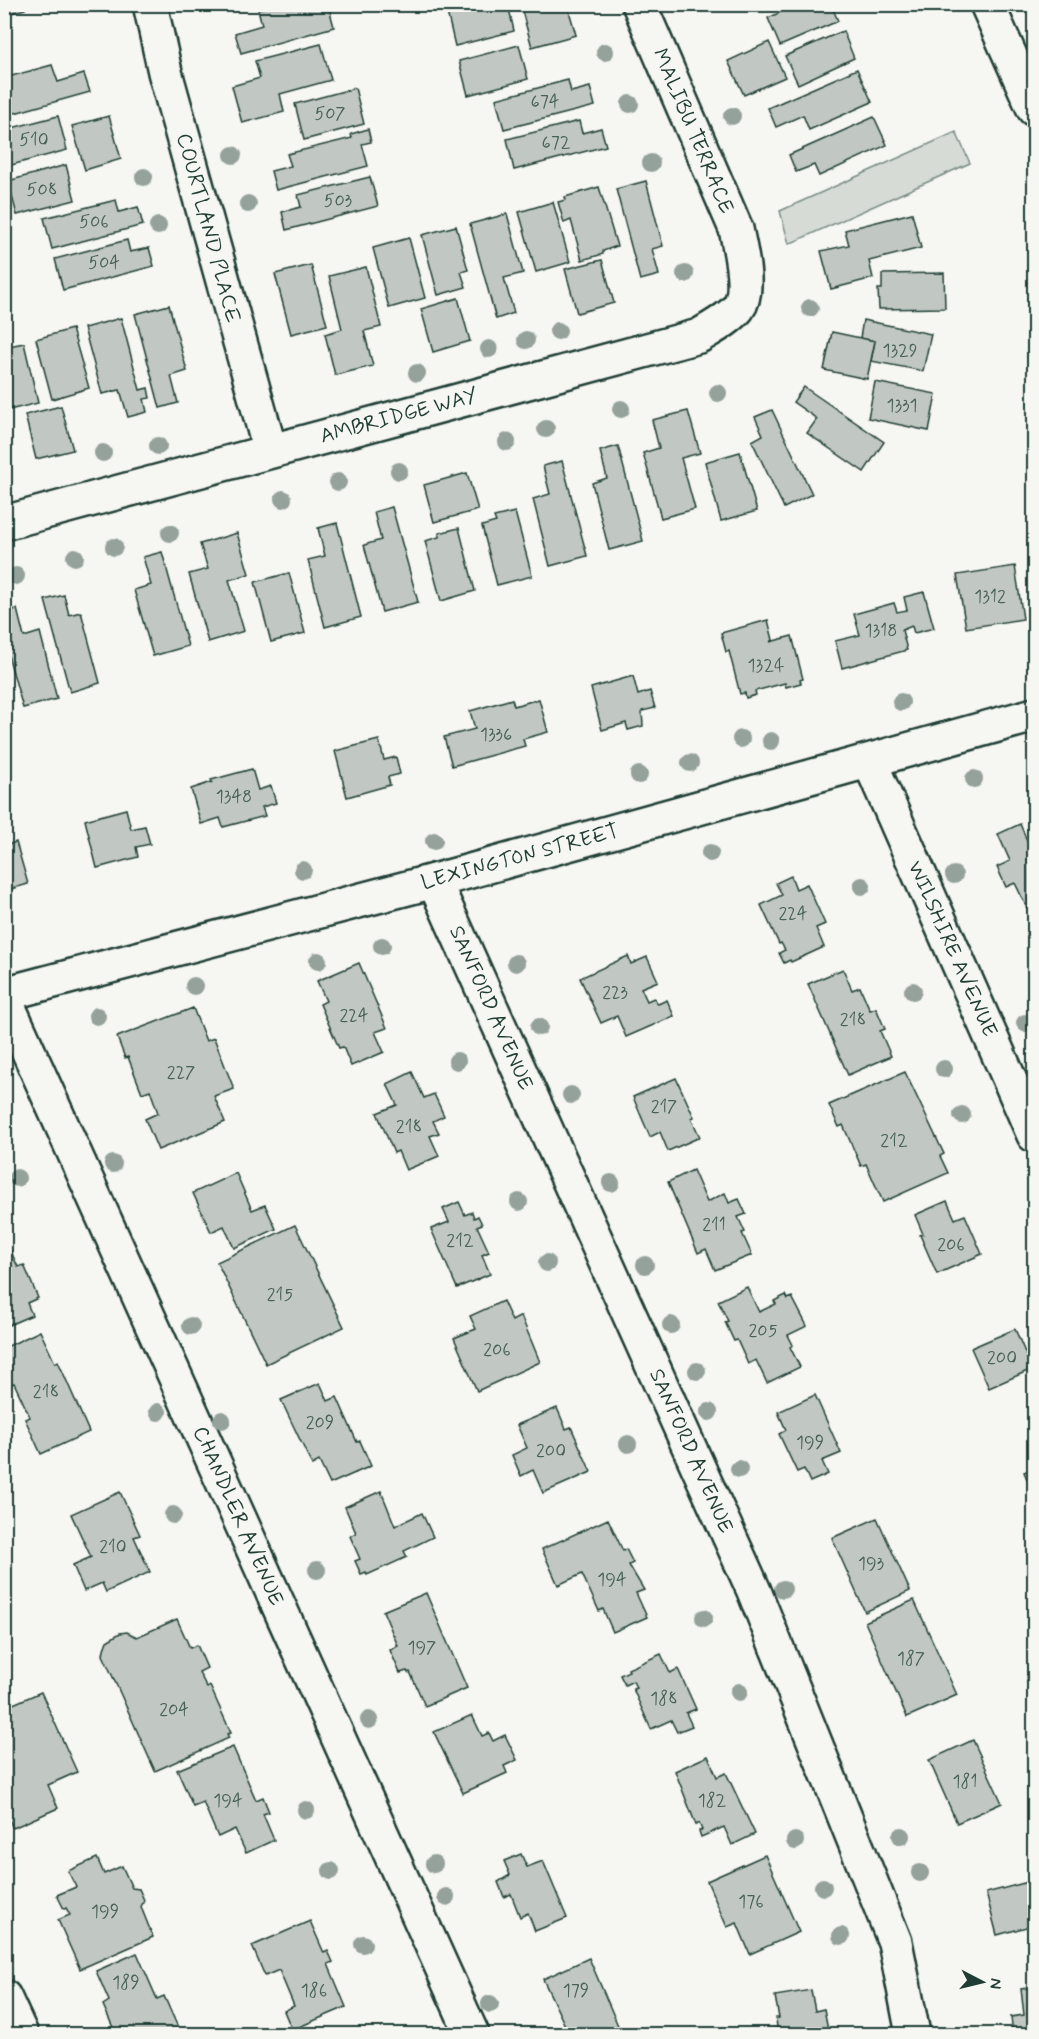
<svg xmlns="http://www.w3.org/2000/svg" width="1039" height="2039" font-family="Mynerve,sans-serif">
  <rect width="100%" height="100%" fill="#f6f6f2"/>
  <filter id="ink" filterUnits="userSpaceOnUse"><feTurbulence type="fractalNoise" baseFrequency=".0167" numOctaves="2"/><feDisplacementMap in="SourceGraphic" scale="12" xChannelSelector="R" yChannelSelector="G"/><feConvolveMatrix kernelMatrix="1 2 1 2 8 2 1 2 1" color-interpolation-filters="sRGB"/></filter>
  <g filter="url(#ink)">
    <path fill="#d6dbd6" stroke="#7a8c85" stroke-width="1.5" d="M956 132 970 163 789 244 780 211Z"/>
    <g fill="#c1c8c3" stroke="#1f3d34" stroke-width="1.5">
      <path d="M4 4H24L25 9 4 15Z"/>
      <path d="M276 4H328L334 27 241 53 235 33 262 25 258 9Z"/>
      <path d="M477 4H508L514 31 455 46 447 12Z"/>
      <path d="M547 4H567L576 35 532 47 522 11Z"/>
      <path d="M798 4H831L838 21 780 46 768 18Z"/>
      <path d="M843 31 854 58 798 84 785 56Z"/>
      <path d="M769 42 785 77 744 95 728 61Z"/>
      <path d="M321 44 331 80 280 94 284 112 242 123 232 86 260 78 255 61Z"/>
      <path d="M519 45 528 79 468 95 459 61Z"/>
      <path d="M52 65 58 82 84 74 90 92 4 116V78Z"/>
      <path d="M857 69 872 102 809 130 803 115 776 127 768 108Z"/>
      <path d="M568 80 571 92 590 87 595 106 504 129 496 99Z"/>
      <path d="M355 88 364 124 304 140 295 104Z"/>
      <path d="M58 116 67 150 4 167V130Z"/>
      <path d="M109 116 121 159 85 170 72 126Z"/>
      <path d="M874 117 887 145 819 176 814 165 796 172 789 155Z"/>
      <path d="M579 121 582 133 601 128 606 146 514 170 507 139Z"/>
      <path d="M368 129 371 142 362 144 368 166 276 190 271 171 291 166 287 154 352 138 351 134Z"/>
      <path d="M66 165 75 200 17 215 8 181Z"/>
      <path d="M370 177 378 206 286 230 282 212 301 207 298 195Z"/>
      <path d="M646 181 663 246 652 249 659 275 640 280 616 189Z"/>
      <path d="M599 187 617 246 603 251V254L582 260 571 220 564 223 558 202 566 200 565 197Z"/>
      <path d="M116 200 119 212 138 207 143 225 52 249 44 218Z"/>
      <path d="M553 202 570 262 536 272 519 212Z"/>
      <path d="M912 213 921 248 869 261 873 278 831 289 821 251 849 245 845 230Z"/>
      <path d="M507 214 523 273 504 278 514 313 496 319 470 224Z"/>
      <path d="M456 226 468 270 461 272 466 287 438 295 422 235Z"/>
      <path d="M409 238 425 298 389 308 373 248Z"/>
      <path d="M127 240 130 252 149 248 154 266 63 290 55 259Z"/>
      <path d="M602 260 614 303 577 313 565 269Z"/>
      <path d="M311 265 327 325 291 334 275 274Z"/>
      <path d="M366 267 381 327 364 331 373 366 335 375 325 334 342 329 329 276Z"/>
      <path d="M944 273 945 308 879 309 878 289H882V274Z"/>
      <path d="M458 298 470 341 433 352 421 309Z"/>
      <path d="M169 305 187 371 171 376 178 403 160 408 135 314Z"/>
      <path d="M121 318 140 390 148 388 150 398 144 399 147 412 128 417 120 390 102 394 84 328Z"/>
      <path d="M863 320 931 334 923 371 871 361 875 341 860 338Z"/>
      <path d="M72 329 89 388 52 399 36 339Z"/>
      <path d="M832 332 875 341 867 379 824 370Z"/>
      <path d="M24 343 38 403 5 411 4 347Z"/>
      <path d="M875 382 936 394 929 431 868 418Z"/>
      <path d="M804 387 884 442 864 472 807 433 817 419 793 402Z"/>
      <path d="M61 406 73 450 36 459 25 415Z"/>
      <path d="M772 410 812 494 784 508 752 441 763 435 755 417Z"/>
      <path d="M688 411 700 453 681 458 695 509 661 518 643 453 659 448 652 420Z"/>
      <path d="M618 446 643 541 609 550 592 483 607 478 600 451Z"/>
      <path d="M740 452 757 511 721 521 705 462Z"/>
      <path d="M562 461 587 556 550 566 533 499 550 494 543 466Z"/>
      <path d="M467 473 478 510 434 522 424 485Z"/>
      <path d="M392 507 418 602 382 612 364 545 381 540 374 512Z"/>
      <path d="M515 512 532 576 497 585 482 526 496 522 494 517Z"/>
      <path d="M337 523 361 617 325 627 308 560 325 556 318 528Z"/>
      <path d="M459 528 475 591 441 601 425 541 439 537V533Z"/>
      <path d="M237 533 249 574 229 580 244 631 208 642 189 574 208 569 200 544Z"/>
      <path d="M162 552 188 646 153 656 134 590 151 585 143 557Z"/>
      <path d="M1015 566 1023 619 966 628 957 575Z"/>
      <path d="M289 573 305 633 271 642 255 582Z"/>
      <path d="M924 592 934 628 914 633 912 626 902 630 907 650 842 668 835 641 860 635 854 614 894 603 897 612 907 610 904 597Z"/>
      <path d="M64 595 69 615 81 612 100 683 70 692 45 600Z"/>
      <path d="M17 609 24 637 40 632 57 699 23 708 4 641V612Z"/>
      <path d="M768 620 773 640 770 642 792 636 803 679 800 680 801 683 786 687 785 683 755 691 756 695 746 698 745 693 740 694 729 651 726 652 721 633Z"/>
      <path d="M633 676 638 695 650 691 655 708 642 711 643 726 628 730 626 723 602 730 591 688Z"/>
      <path d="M512 699 514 706 539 699 548 732 523 739 525 746 452 766 444 737 475 729 470 711Z"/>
      <path d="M379 740 384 760 396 757 400 774 388 777 390 785 347 797 335 751Z"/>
      <path d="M252 769 258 790 271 786 276 803 262 807 265 816 223 827 220 818 201 824 191 789 212 782 211 780Z"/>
      <path d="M126 809 131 829 145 826 150 844 136 847 138 857 97 868 85 820Z"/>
      <path d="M1020 824 1032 852 1034 851V905L1027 908 1015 883 1006 887 997 867 1010 861 998 834Z"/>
      <path d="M16 842 28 884 4 891V846Z"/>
      <path d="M791 876 796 889 807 884 825 924 816 928 824 947 791 962 790 960 784 963 779 953 785 950 781 943 779 944 761 905 782 895 776 883Z"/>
      <path d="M628 956 631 964 647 957 658 981 641 988 647 1001 654 998 658 1004 667 1000 674 1016 626 1037 617 1016 601 1023 580 978Z"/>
      <path d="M359 963 387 1028 375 1032 384 1052 351 1066 343 1047 339 1048 320 1004 326 1001 317 981Z"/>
      <path d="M843 969 852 990 860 987 870 1010 876 1008 885 1029 880 1031 891 1056 848 1075 808 984Z"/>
      <path d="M193 1008 206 1041 214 1038 234 1089 214 1096 225 1122 158 1150 145 1119 158 1113 150 1090 142 1093 128 1057 125 1058 117 1037Z"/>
      <path d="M412 1072 424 1098 434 1094 444 1116 433 1121 439 1133 430 1136 439 1156 406 1170 398 1151 394 1153 377 1113 397 1105 387 1084Z"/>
      <path d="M905 1072 944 1154 940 1156 948 1173 883 1202 866 1164 861 1166 843 1125 839 1127 829 1105Z"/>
      <path d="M676 1078 694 1117 691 1118 700 1137 668 1151 660 1132 650 1137 633 1097Z"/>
      <path d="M693 1170 707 1202 725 1193 729 1203 739 1199 746 1214 738 1217 745 1232 742 1233 752 1255 715 1270 706 1249 698 1253 668 1182Z"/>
      <path d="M236 1173 252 1210 265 1205 276 1229 234 1248 224 1226 211 1232 193 1193Z"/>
      <path d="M947 1201 955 1219 965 1215 982 1254 937 1274 920 1235 923 1234 915 1215Z"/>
      <path d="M459 1202 465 1215 472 1212 474 1218 478 1216 482 1224 477 1226 489 1252 482 1255 490 1274 457 1288 431 1229 449 1222 443 1209Z"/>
      <path d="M295 1225 344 1327 266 1364 217 1262Z"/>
      <path d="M4 1236 18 1267 24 1265 38 1298 27 1303 32 1315 4 1327Z"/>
      <path d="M747 1287 759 1312 776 1304 774 1301 786 1295 788 1299 792 1297 807 1326 788 1335 793 1345 790 1347 800 1367 767 1383 756 1360 748 1364 737 1340 734 1341 725 1322 728 1321 718 1301Z"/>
      <path d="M503 1301 512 1321 521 1316 540 1362 477 1391 454 1338 476 1329 470 1316Z"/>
      <path d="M1015 1329 1032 1369 989 1388 971 1348Z"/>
      <path d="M40 1331 55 1363 58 1361 89 1432 41 1454 25 1419 30 1417 14 1383 8 1385 4 1377V1348Z"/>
      <path d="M320 1383 328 1401 337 1397 357 1442 360 1441 371 1466 330 1484 319 1461 312 1465 281 1400Z"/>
      <path d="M815 1395 841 1453 822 1461 828 1474 810 1482 804 1469 797 1472 779 1434 786 1430 778 1412Z"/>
      <path d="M557 1408 566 1429 571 1427 591 1472 543 1493 533 1470 521 1476 512 1455 527 1448 517 1425Z"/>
      <path d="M1034 1468V1496L1024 1472Z"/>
      <path d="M381 1491 395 1526 422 1513 433 1537 404 1551 407 1557 367 1575 366 1572 361 1574 355 1561 360 1559 350 1536 356 1533 345 1507Z"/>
      <path d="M120 1492 140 1535 134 1537 150 1572 106 1592 102 1583 84 1591 73 1565 91 1557 71 1514Z"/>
      <path d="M877 1518 910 1591 865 1612 832 1538Z"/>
      <path d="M608 1519 623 1551 626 1549 633 1563 629 1565 644 1590 636 1593 647 1617 613 1632 603 1609 599 1611 582 1574 558 1585 542 1549Z"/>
      <path d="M426 1593 467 1688 425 1706 410 1672 408 1673 407 1671 400 1673 390 1650 398 1646 383 1611Z"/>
      <path d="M914 1600 957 1695 907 1717 865 1622Z"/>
      <path d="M177 1619 190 1648 197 1645 207 1668 199 1672 207 1688 210 1686 231 1733 227 1734 229 1738 155 1771 103 1655 104 1649 107 1641 120 1633 127 1632 137 1637Z"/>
      <path d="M661 1654 670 1673 678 1669 696 1709 686 1713 692 1726 677 1732 671 1720 651 1729 633 1689 636 1688 633 1681 625 1685 620 1675 629 1671 628 1669Z"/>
      <path d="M41 1692 77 1772 48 1785 58 1808 13 1828 4 1810V1708Z"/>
      <path d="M472 1715 482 1736 489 1733 493 1741 505 1735 517 1760 504 1766 507 1773 463 1793 434 1732Z"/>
      <path d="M973 1740 1002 1803 957 1823 929 1760Z"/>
      <path d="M233 1747 256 1800 263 1797 269 1812 263 1814 274 1840 246 1853 235 1829 218 1837 203 1802 193 1806 177 1770Z"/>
      <path d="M708 1756 717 1777 726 1773 755 1834 732 1845 724 1827 701 1837 699 1831 702 1830 699 1823 696 1825 675 1771Z"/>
      <path d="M521 1854 527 1867 543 1861 567 1918 535 1931 528 1913 520 1917 511 1894 504 1897 498 1882 510 1875 504 1861Z"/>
      <path d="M765 1855 799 1932 750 1954 737 1923 727 1927 707 1881Z"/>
      <path d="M97 1858 104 1874 122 1866 132 1888 139 1889 144 1900 141 1907 153 1937 80 1969 58 1920 70 1915 66 1908 64 1909 57 1895 76 1887 68 1871Z"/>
      <path d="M1032 1881 1034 1889V1925L997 1935 986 1893Z"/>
      <path d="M310 1921 324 1953 328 1951 333 1962 328 1964 346 2007 292 2030 284 2011 294 2006 279 1970 265 1976 252 1946Z"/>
      <path d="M137 1953 157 1999 164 1996 181 2034H116L103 2005 109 2001 96 1971Z"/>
      <path d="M589 1958 619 2028 605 2034H569L543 1979Z"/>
      <path d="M1034 1987V2034H1013L1011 2017 1024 2015 1021 1989Z"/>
      <path d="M811 1990 815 2011 824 2009 829 2034H765L764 2030 777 2028 776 2018H779L775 1996Z"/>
    </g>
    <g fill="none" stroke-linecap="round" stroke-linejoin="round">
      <g stroke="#1f3d34" stroke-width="38">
        <g id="street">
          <path d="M150 4 165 72 270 450"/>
          <path d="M4 523 699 336C712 328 728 320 738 308 751 291 740 249 736 229L639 4"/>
          <path d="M870 762 1034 1135"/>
          <path d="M434 881 754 1591 895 1942 913 2034"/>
          <path d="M4 994 434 881 1034 715"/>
          <path d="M4 997 472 2034"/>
          <path d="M4 1997 21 2034"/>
        </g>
      </g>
      <g stroke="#1f3d34" stroke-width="38">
        <path id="primary" d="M987 4 1034 109"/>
      </g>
      <use href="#street" stroke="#f6f6f2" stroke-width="33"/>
      <use href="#primary" stroke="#f6f6f2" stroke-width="33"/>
    </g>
    <g fill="#94a29b">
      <circle cx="605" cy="52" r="9"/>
      <circle cx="630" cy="104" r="9"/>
      <circle cx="732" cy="116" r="9"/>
      <circle cx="233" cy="155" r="9"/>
      <circle cx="651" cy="163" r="9"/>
      <circle cx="144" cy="177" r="9"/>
      <circle cx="248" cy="204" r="9"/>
      <circle cx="158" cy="226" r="9"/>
      <circle cx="685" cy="274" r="9"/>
      <circle cx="810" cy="308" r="9"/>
      <circle cx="558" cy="331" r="9"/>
      <circle cx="526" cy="340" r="9"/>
      <circle cx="489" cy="349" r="9"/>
      <circle cx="417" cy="373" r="9"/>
      <circle cx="718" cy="393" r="9"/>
      <circle cx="621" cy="409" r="9"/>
      <circle cx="546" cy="429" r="9"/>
      <circle cx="507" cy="442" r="9"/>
      <circle cx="158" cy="446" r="9"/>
      <circle cx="103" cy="453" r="9"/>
      <circle cx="399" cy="471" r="9"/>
      <circle cx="338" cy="482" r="9"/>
      <circle cx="283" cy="499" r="9"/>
      <circle cx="170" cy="533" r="9"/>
      <circle cx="114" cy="547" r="9"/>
      <circle cx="75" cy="557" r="9"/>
      <circle cx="16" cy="576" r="9"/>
      <circle cx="901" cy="702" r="9"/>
      <circle cx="741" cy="739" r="9"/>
      <circle cx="771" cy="741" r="9"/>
      <circle cx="690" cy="763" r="9"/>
      <circle cx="639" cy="775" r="9"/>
      <circle cx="974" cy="779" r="9"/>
      <circle cx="434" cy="841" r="9"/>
      <circle cx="710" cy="853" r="9"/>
      <circle cx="303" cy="870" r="9"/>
      <circle cx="954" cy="875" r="9"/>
      <circle cx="862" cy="886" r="9"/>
      <circle cx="382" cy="946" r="9"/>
      <circle cx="318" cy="961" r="9"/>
      <circle cx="516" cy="963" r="9"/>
      <circle cx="194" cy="986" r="9"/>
      <circle cx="913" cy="991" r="9"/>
      <circle cx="97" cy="1016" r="9"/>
      <circle cx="1025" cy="1023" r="9"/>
      <circle cx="539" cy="1027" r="9"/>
      <circle cx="457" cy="1061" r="9"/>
      <circle cx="944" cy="1069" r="9"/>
      <circle cx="571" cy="1095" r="9"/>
      <circle cx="962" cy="1115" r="9"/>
      <circle cx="113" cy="1164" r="9"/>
      <circle cx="17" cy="1178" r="9"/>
      <circle cx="611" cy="1183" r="9"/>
      <circle cx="519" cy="1202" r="9"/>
      <circle cx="547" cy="1263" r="9"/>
      <circle cx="645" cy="1265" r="9"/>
      <circle cx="671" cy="1325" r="9"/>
      <circle cx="191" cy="1326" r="9"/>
      <circle cx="697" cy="1371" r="9"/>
      <circle cx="158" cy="1412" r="9"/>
      <circle cx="709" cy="1412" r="9"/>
      <circle cx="222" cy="1420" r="9"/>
      <circle cx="628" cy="1444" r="9"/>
      <circle cx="739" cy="1469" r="9"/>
      <circle cx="173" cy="1515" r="9"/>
      <circle cx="317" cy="1570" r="9"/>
      <circle cx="783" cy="1589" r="9"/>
      <circle cx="704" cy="1618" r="9"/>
      <circle cx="739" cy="1692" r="9"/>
      <circle cx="369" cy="1720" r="9"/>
      <circle cx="306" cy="1810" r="9"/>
      <circle cx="901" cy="1836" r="9"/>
      <circle cx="795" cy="1841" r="9"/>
      <circle cx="434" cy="1864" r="9"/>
      <circle cx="331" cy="1871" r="9"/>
      <circle cx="920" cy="1873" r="9"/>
      <circle cx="823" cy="1887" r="9"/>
      <circle cx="446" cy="1897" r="9"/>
      <circle cx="841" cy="1936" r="9"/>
      <circle cx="363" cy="1944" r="9"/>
      <circle cx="490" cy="2004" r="9"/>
    </g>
  </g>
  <g text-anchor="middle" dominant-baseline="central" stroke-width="6" stroke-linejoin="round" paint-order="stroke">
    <g font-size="18" fill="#486058">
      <text x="545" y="102">674</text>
      <text x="330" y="114">507</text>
      <text x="34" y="140">510</text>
      <text x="556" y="143">672</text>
      <text x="42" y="190">508</text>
      <text x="338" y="201">503</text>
      <text x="94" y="222">506</text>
      <text x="104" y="263">504</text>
      <text x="900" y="351">1329</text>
      <text x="902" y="406">1331</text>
      <text x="990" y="597">1312</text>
      <text x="881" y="631">1318</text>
      <text x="766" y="666">1324</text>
      <text x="496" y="735">1336</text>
      <text x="234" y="797">1348</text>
      <text x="793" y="914">224</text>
      <text x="615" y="993">223</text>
      <text x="354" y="1016">224</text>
      <text x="853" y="1020">218</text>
      <text x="181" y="1073">227</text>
      <text x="664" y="1107">217</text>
      <text x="409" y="1127">218</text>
      <text x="894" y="1141">212</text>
      <text x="714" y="1225">211</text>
      <text x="460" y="1241">212</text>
      <text x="951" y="1245">206</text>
      <text x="280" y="1295">215</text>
      <text x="763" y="1331">205</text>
      <text x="497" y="1350">206</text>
      <text x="1002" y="1358">200</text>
      <text x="46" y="1392">218</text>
      <text x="320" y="1423">209</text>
      <text x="810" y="1443">199</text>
      <text x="551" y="1451">200</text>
      <text x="113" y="1547">210</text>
      <text x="871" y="1564">193</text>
      <text x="612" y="1580">194</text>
      <text x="422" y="1648">197</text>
      <text x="911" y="1659">187</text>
      <text x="664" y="1699">188</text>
      <text x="174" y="1710">204</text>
      <text x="965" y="1782">181</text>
      <text x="228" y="1801">194</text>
      <text x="712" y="1801">182</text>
      <text x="751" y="1902">176</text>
      <text x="105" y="1912">199</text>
      <text x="126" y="1983">189</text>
      <text x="314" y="1991">186</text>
      <text x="576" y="1991">179</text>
    </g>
    <g font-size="21" fill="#1f3d34" stroke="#f6f6f2">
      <text transform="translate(693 131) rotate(67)">MALIBU TERRACE</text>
      <text transform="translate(208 228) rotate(75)">COURTLAND PLACE</text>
      <text transform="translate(399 416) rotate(-15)">AMBRIDGE WAY</text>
      <text transform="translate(520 857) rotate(-15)">LEXINGTON STREET</text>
      <text transform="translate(952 949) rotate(66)">WILSHIRE AVENUE</text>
      <text transform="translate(491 1008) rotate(66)">SANFORD AVENUE</text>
      <text transform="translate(691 1451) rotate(66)">SANFORD AVENUE</text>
      <text transform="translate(238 1516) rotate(66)">CHANDLER AVENUE</text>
    </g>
  </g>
  <rect width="1039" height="2039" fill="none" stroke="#f6f6f2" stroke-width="24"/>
  <rect x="12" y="12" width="1015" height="2015" fill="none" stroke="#1f3d34" stroke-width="2" filter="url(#ink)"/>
  <g transform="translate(982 1982) rotate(97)" stroke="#f6f6f2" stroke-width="4.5" paint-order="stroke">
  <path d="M0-4.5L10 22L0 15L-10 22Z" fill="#1f3d34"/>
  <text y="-9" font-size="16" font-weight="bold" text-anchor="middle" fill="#1f3d34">N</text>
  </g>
</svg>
